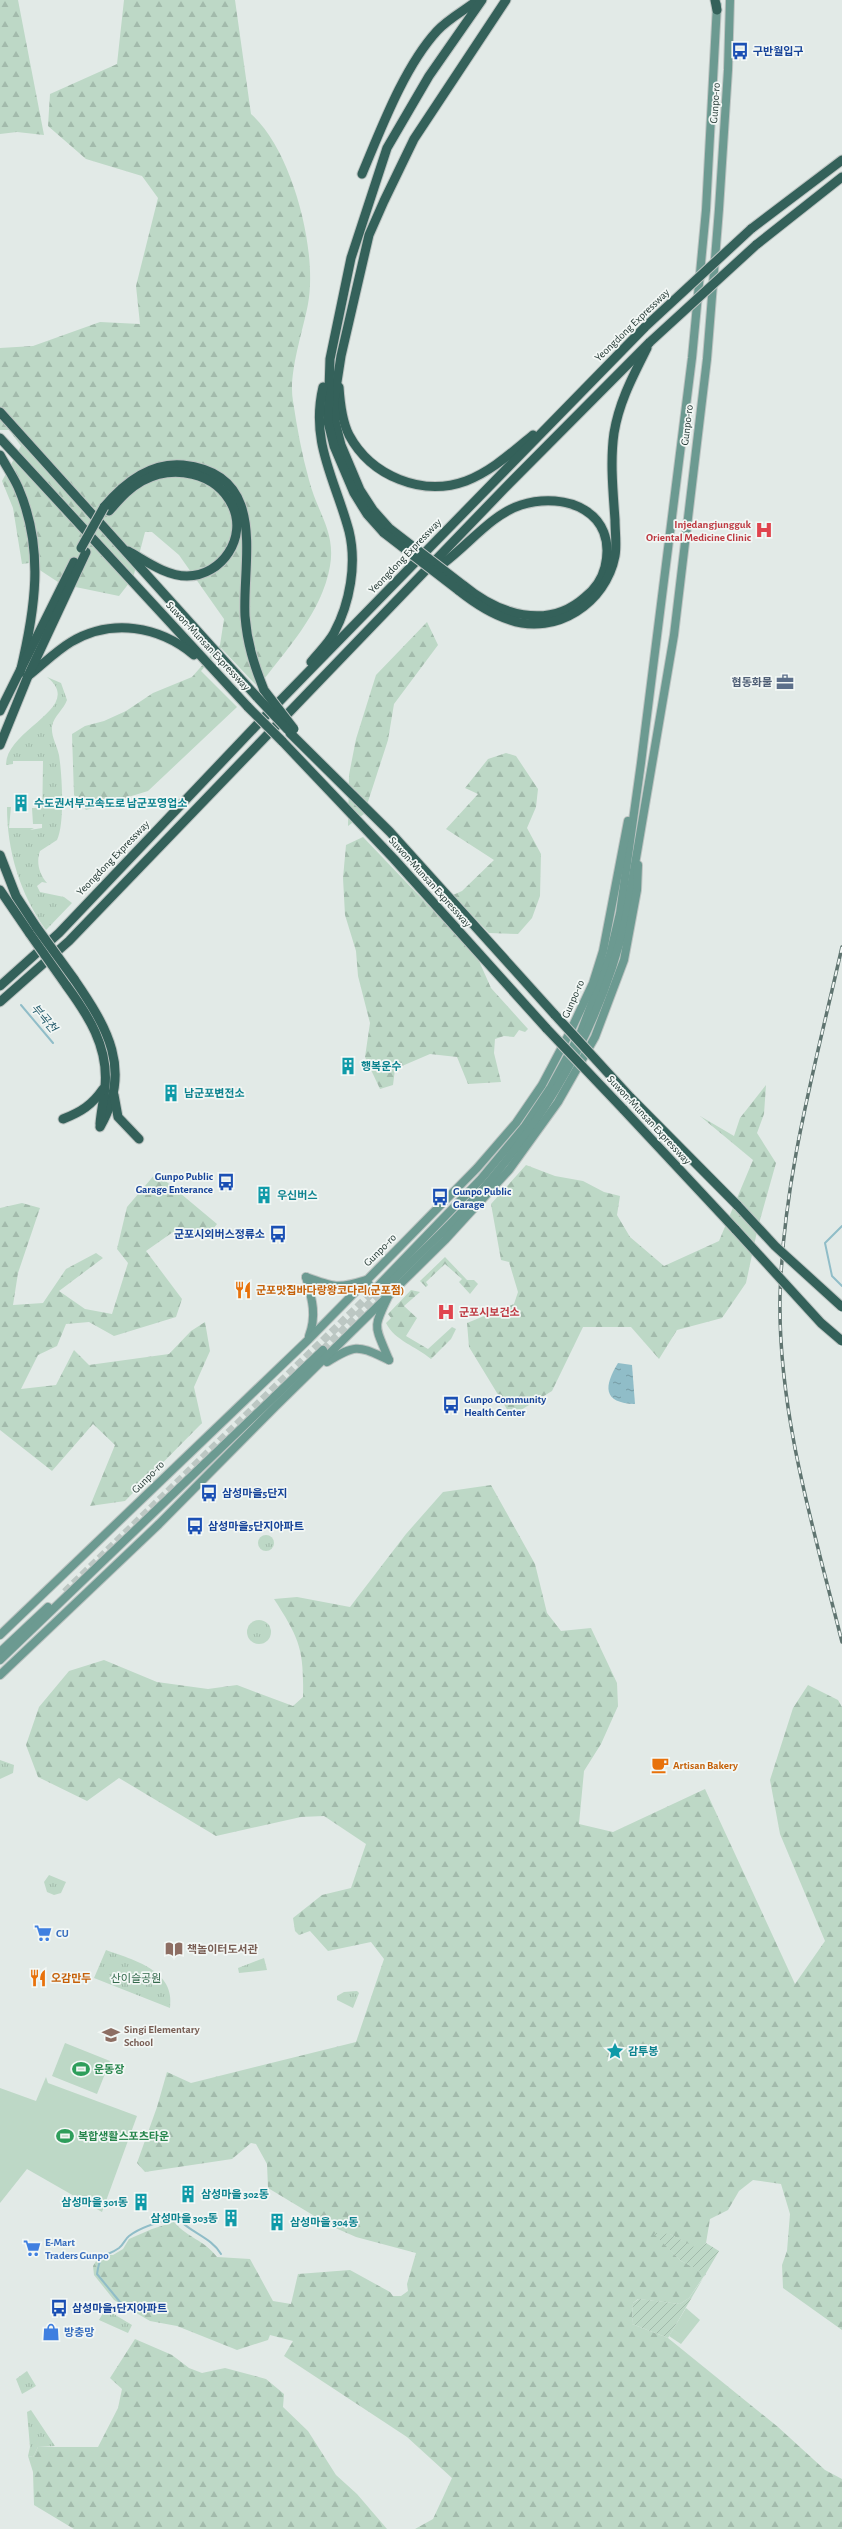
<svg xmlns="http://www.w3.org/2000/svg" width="842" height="2529" font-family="'Alegreya Sans','Noto Sans KR',sans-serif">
  <defs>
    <pattern id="grass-tufts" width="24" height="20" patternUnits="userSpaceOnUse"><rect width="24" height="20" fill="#bdd8c6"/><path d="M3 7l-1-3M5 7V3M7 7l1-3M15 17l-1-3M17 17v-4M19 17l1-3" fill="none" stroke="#a2baab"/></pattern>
    <pattern id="forest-firs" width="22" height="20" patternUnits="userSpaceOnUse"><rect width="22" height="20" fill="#bdd8c6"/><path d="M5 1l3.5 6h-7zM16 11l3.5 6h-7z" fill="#a2baab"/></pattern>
    <pattern id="garden-furrows" width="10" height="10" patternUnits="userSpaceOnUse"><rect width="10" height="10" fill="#bdd8c6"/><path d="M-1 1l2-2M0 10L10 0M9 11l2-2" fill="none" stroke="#a2baab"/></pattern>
    <pattern id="water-ripples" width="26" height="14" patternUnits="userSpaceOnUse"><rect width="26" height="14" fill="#90bdc8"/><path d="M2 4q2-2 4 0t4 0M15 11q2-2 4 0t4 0" fill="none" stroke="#759ba3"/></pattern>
  </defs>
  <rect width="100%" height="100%" fill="#e2eae7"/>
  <g fill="url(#grass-tufts)">
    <path d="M47 677 61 683 67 700C64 709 54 716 52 726 51 737 57 745 59 755 62 774 65 824 57 840L40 851C36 862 39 874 47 883L42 882 37 886 40 892 64 897 72 903 46 930C20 894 7 851 7 807H11L9 828H34L30 830 42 828 43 761H13V764L6 765C6 728 86 708 47 677Z"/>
    <circle cx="266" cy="1543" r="8"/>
    <circle cx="259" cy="1632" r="12"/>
    <path d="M0 1760 14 1765 13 1773 0 1779Z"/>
    <path d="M49 1875 66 1882 61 1893 54 1895 47 1892 44 1882Z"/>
    <path d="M106 1950C133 1960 176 1970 170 2008L94 1978Z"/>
    <path d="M264 1958 267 1970 239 1973 238 1968Z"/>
    <path d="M357 1991 359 1993 353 2008 337 2000V1996L344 1992Z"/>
    <path d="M107 2310 132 2325 128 2333 99 2320 103 2313 106 2314Z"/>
    <path d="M27 2371 36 2386 22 2394 16 2379Z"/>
    <path d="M31 2410 55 2446 38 2447 33 2457 28 2456 30 2447 27 2412Z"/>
  </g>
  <g fill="url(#forest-firs)">
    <path d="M0 0H18L44 135 17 132 0 134Z"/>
    <path d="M124 0H235L251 114C292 150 318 250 308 304 303 331 288 374 293 401 297 428 302 455 309 480 317 512 336 532 330 566 322 613 285 651 258 687L221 648 201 671 237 707 148 791 86 810 74 795 72 734 85 726 104 721 126 711 153 693 192 677 220 645 224 619 179 555 152 532H145L133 578 119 596 61 584 29 563 22 564 13 508 2 481 21 446 9 430H0V348L33 346 100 322 140 324 136 286 158 198 142 176 86 159 48 126 50 94 117 64Z"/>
    <path d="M427 622 438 645 394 704 388 740 364 814 348 826 349 775 356 739 376 675Z"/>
    <path d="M506 753 516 756 538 789 536 807 527 828 541 854 540 896 532 918 518 934 489 933 469 912 450 928 479 961 491 988 528 1029 525 1032 519 1030 514 1037 504 1036 495 1039 494 1053 501 1082 468 1084 457 1057 430 1054 395 1069 393 1085 380 1089 365 1057 370 1023 358 976 356 951 345 915 343 878 346 845 363 837 449 927 468 911 453 895 462 891 494 860 446 829 478 794 465 788 488 759Z"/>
    <path d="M766 1085 764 1114 757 1133 776 1163 758 1227 746 1283 722 1318 677 1330 659 1359 631 1327H583L552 1391 511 1416 469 1347 467 1323 514 1304 518 1292 509 1262 501 1260 491 1204 526 1165 555 1176 583 1181 604 1192 620 1196 617 1215 630 1237 664 1266 719 1241 753 1160 700 1116 734 1136 740 1118Z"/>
    <path d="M156 1173 217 1224 206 1238 173 1232 146 1251 182 1299 176 1317 114 1336 89 1322 66 1324 57 1346 38 1355 21 1389 56 1385 74 1350 89 1365 169 1354 191 1331 205 1322 210 1351 194 1387 202 1423 125 1501 90 1506 115 1445 93 1424 52 1471 0 1430V1208L22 1203 40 1208 18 1273 13 1305 43 1303 66 1269 96 1253 103 1258 59 1291 85 1309 112 1314 128 1263 117 1249 127 1207Z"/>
    <path d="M445 1257 467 1280H474L478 1284 470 1294 459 1282 462 1279 445 1264 426 1282 428 1285 426 1287 420 1281Z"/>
    <path d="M411 1290 420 1292 404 1306 417 1318 406 1336 428 1349 452 1327 456 1329 451 1339 431 1359C416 1346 395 1341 386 1323L391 1318 388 1314Z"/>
    <path d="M491 1485 535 1564 547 1613 561 1631 591 1628 617 1683 618 1706 601 1744 584 1771 579 1824 613 1832 705 1789 795 1984 825 1941 780 1834 770 1780 793 1708 808 1685 838 1700 842 1707V2330L783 2288 782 2265 787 2251 790 2214 781 2184 753 2180 739 2191 728 2210 710 2219 706 2243 698 2250 670 2234H655L681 2261 706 2273 689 2298 680 2304 638 2299 633 2303 632 2324 668 2338 778 2427 825 2470 842 2479V2529H415L433 2519 452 2478 407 2437 284 2356 293 2341 270 2335 268 2340 237 2350 177 2326 150 2321 114 2300 94 2275 93 2266 100 2255H113L123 2249 129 2239 152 2229 174 2222C189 2239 203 2239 217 2257L250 2259 273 2301 291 2304 298 2274 350 2270 390 2292 393 2296H401L408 2291 407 2284 416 2253 356 2237 331 2226 268 2188 267 2164 256 2144 251 2143 232 2159 145 2172 137 2163 157 2107 167 2072 191 2083 356 2042 384 1959 371 1942 328 1951 310 1931 299 1935 295 1931 293 1918 322 1895 351 1888 366 1844 324 1816 301 1817 216 1836 119 1778 87 1801 38 1777 26 1745 39 1707 69 1671 104 1660 157 1682 208 1689 237 1685 293 1706 303 1697C304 1650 300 1639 274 1599L297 1597 350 1607 406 1534 443 1492Z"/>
    <path d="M135 2339 172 2355 189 2368 202 2373 225 2368 266 2379 284 2394 283 2407 308 2431 336 2475 357 2494 387 2529H74L34 2505 33 2472 28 2456 33 2457 38 2447H98L118 2408 122 2389 110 2378Z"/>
  </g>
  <path fill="url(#garden-furrows)" d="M657 2233 670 2234 698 2249 706 2243 719 2251 668 2338 632 2324 633 2303 639 2299 680 2304 689 2298 706 2274 681 2261 654 2234Z"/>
  <g fill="#bdd8c6">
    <path d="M32 808H43V824H33Z"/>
    <path d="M65 2043 110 2061 97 2094 52 2076Z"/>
    <path d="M46 2077 48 2083 137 2116 102 2212 27 2169 0 2203V2088L36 2101Z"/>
    <path d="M686 2308 700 2320 681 2344 669 2336Z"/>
  </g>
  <path fill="url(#water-ripples)" d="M618 1363 632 1365 635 1404C602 1403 604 1386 618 1363Z"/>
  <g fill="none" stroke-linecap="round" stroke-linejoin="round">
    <g stroke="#90bdc8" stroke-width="2">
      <path d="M21 1005 53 1043"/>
      <path d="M842 1226 825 1243 832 1276 842 1286"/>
      <path d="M135 2313 120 2302 97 2274C101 2249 104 2259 119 2248 124 2244 125 2239 129 2236 142 2226 162 2221 177 2218 191 2233 212 2238 221 2254"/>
    </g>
    <g stroke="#bcc7c3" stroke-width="8" stroke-dasharray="8 4" stroke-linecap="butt">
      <path d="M323 1350 383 1290"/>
      <path d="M65 1592 378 1287"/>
    </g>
    <g stroke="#bdc4c2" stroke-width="10">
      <g id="major">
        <path d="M306 1277C333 1287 338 1289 366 1280L374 1292 390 1293C372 1330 374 1323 389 1360"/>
        <path d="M306 1277C312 1299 317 1315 309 1336"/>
        <path d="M378 1286 481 1179 525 1126 551 1087 581 1032 610 955 620 913 641 763 692 358 706 210 717 5"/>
        <path d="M383 1290C420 1253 460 1217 493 1177 557 1100 604 1015 626 917L674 635 707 359 719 209 728 70 730 0"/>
        <path d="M327 1362C357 1343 358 1346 389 1360"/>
        <path d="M0 1635 309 1339 477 1168 516 1123 542 1085 570 1032 593 983 603 951 628 821"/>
        <path d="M0 1652 48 1607"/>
        <path d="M0 1660 323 1350"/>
        <path d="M0 1675 159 1524 276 1406 445 1240 509 1170 558 1102 595 1037 624 960 637 890 638 865"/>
      </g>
    </g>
    <g stroke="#bdc4c2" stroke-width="11">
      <g id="highway">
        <path d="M715 0 717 10"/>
        <path d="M362 174C381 129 404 67 437 31 448 19 465 10 478 0"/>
        <path d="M751 229 842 160"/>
        <path d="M756 245 842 177"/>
        <path d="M339 387C340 403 342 421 349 435 371 476 422 497 466 481 492 471 512 452 533 435"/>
        <path d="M0 412 257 697"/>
        <path d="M0 438 248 707"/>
        <path d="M0 455C6 466 13 476 18 487 45 549 35 611 20 673"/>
        <path d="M104 507C124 483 150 462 183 465 269 474 242 560 245 616 247 643 254 665 264 690"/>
        <path d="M109 511C119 500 129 488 142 481 173 464 216 472 232 505 248 537 222 576 187 576 166 576 146 561 128 551"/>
        <path d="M389 528 373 510 360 490 341 445 335 421 334 401 341 356 369 235 384 201 414 139 506 0"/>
        <path d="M384 533 367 514 354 493 334 446 328 422 330 359 351 258 387 148 429 76 482 0"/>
        <path d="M434 570C463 552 489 515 521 505 566 491 618 512 605 567 602 579 594 590 585 597 547 631 498 614 463 585"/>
        <path d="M458 590C473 602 491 614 510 620 556 636 606 603 615 556 617 545 615 532 615 520 613 491 610 461 614 433 619 402 633 376 647 348"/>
        <path d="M311 662C318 653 328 644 334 633 350 603 357 564 349 531 335 479 310 442 323 387"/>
        <path d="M28 676C42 665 56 651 71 642 112 618 159 626 194 655"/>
        <path d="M0 711 74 562"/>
        <path d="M290 733 390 832 555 1015"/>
        <path d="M282 741 394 859 547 1029"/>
        <path d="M0 745 28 676 86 552"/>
        <path d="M0 855 16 896 37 928"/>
        <path d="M0 890 30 934"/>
        <path d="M74 979C107 1027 133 1070 100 1127"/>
        <path d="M66 985C88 1015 109 1047 105 1087 104 1099 101 1111 100 1124"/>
        <path d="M0 986 59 933 272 709 645 327"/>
        <path d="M0 1002 69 941 504 489 650 342"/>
        <path d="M114 1095 118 1117 139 1139"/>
        <path d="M630 1097 738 1206"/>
        <path d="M623 1109 736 1230"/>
        <path d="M63 1119C81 1112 92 1105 103 1089"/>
      </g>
    </g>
    <use href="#major" stroke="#6c9a91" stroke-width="8"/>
    <use href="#highway" stroke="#34615a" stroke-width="9"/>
    <g stroke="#5f7470" stroke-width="3.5">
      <path id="rail" d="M842 947C816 1063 783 1178 780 1297 778 1414 814 1530 842 1642"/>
    </g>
    <use href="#rail" stroke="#f2f7f5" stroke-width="2" stroke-dasharray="6" stroke-linecap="butt"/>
    <g stroke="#bdc4c2" stroke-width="11" stroke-linecap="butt">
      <g id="highway-bridge">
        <path d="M645 327 751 229"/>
        <path d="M650 342 756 245"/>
        <path d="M389 528 463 585"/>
        <path d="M384 533 458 590"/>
        <path d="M81 548 104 507"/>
        <path d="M264 690 294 729"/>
        <path d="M257 697 288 730"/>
        <path d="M248 707 282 741"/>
        <path d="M37 928 74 979"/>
        <path d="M30 934 66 985"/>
        <path d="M555 1015 630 1097"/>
        <path d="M547 1029 623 1109"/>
        <path d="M738 1206 775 1246 842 1307"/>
        <path d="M736 1230 821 1323 842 1341"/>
      </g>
    </g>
    <use href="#highway-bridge" stroke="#34615a" stroke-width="9"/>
  </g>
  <defs>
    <g id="bus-bare" transform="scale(1.38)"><path d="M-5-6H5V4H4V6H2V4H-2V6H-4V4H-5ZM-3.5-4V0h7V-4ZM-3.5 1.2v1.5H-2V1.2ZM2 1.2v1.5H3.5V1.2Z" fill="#1a4fb4" stroke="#f2f7f5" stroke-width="2.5" paint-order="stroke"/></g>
    <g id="hospital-bare" transform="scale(1.38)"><path d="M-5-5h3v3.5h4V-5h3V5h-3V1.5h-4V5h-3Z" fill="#e0444e" stroke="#f2f7f5" stroke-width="2.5" paint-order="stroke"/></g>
    <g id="office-bare" transform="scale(1.38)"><path d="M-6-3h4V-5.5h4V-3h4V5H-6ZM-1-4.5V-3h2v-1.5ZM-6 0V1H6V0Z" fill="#5c6f8a" stroke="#f2f7f5" stroke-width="2.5" paint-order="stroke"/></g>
    <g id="building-bare" transform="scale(1.38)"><path d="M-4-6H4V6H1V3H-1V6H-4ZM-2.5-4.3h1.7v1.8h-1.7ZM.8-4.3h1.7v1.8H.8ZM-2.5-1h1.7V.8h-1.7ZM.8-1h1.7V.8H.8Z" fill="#0f9aa8" stroke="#f2f7f5" stroke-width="2.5" paint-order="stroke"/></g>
    <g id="restaurant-bare" transform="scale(1.38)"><path d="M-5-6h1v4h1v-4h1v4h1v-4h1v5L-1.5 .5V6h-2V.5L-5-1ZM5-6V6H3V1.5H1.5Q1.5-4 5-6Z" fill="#e8710a" stroke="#f2f7f5" stroke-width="2.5" paint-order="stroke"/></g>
    <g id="cafe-bare" transform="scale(1.38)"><path d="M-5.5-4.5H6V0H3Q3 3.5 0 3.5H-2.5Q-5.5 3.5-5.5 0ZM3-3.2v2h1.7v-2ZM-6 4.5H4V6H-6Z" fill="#e8710a" stroke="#f2f7f5" stroke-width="2.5" paint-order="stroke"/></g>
    <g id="supermarket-bare" transform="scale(1.38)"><path d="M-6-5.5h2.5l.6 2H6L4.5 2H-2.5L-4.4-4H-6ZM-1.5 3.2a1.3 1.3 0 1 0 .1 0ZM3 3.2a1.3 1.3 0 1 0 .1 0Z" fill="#3f7fe0" stroke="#f2f7f5" stroke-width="2.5" paint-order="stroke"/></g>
    <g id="library-bare" transform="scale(1.38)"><path d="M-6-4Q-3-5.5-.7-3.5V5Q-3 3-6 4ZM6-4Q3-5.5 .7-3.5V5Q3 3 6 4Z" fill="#8d6e63" stroke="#f2f7f5" stroke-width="2.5" paint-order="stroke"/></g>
    <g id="school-bare" transform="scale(1.38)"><path d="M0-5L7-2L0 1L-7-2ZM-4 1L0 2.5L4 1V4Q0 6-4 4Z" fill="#8d6e63" stroke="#f2f7f5" stroke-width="2.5" paint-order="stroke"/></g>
    <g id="sight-bare" transform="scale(1.38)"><path d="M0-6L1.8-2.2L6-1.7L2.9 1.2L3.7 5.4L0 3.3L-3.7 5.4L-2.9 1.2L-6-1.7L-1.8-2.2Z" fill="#0f9aa8" stroke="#f2f7f5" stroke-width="2.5" paint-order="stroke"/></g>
    <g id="stadium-bare" transform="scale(1.38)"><path d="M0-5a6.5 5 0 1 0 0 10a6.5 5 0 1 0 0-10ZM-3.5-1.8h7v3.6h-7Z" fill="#2e9e5b" stroke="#f2f7f5" stroke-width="2.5" paint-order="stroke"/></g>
    <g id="shop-bare" transform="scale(1.38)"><path d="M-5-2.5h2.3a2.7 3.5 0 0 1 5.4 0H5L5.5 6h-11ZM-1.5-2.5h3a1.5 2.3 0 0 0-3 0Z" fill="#3f7fe0" stroke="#f2f7f5" stroke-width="2.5" paint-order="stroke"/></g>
  </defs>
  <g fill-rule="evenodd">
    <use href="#bus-bare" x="740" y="51"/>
    <use href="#hospital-bare" x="764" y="530"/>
    <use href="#office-bare" x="785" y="682"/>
    <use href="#building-bare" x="21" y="803"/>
    <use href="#building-bare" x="348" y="1066"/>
    <use href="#building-bare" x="171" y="1093"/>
    <use href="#bus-bare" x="226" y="1182"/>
    <use href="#building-bare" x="264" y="1195"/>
    <use href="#bus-bare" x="440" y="1197"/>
    <use href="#bus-bare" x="278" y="1234"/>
    <use href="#restaurant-bare" x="243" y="1290"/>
    <use href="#hospital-bare" x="446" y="1312"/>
    <use href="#bus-bare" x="451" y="1405"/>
    <use href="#bus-bare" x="209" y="1493"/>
    <use href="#bus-bare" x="195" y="1526"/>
    <use href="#cafe-bare" x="660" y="1765"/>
    <use href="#supermarket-bare" x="43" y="1933"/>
    <use href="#library-bare" x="174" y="1949"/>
    <use href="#restaurant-bare" x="38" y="1978"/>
    <use href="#school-bare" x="111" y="2035"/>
    <use href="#sight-bare" x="615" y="2051"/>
    <use href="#stadium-bare" x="81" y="2069"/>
    <use href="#stadium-bare" x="65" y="2136"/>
    <use href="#building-bare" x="188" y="2194"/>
    <use href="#building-bare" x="141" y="2202"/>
    <use href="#building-bare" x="231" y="2218"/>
    <use href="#building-bare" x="277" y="2222"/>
    <use href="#supermarket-bare" x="32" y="2248"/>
    <use href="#bus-bare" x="59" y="2308"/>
    <use href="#shop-bare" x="51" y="2332"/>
  </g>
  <g text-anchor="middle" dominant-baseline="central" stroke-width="3.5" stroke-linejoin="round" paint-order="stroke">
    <g font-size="11" font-weight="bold" fill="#164399" stroke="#f2f7f5" text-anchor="start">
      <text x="753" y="51">구반월입구</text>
      <text x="213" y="1176" text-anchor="end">Gunpo Public<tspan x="213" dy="13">Garage Enterance</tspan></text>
      <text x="453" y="1191">Gunpo Public<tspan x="453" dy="13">Garage</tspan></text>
      <text x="265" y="1234" text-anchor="end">군포시외버스정류소</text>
      <text x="464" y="1399">Gunpo Community<tspan x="464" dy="13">Health Center</tspan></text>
      <text x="222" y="1493">삼성마을5단지</text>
      <text x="208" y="1526">삼성마을5단지아파트</text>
      <text x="72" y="2308">삼성마을1단지아파트</text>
    </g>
    <g font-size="11" fill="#243934" stroke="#f2f7f5">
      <text transform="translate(715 103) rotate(-86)">Gunpo-ro</text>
      <text transform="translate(632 325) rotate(-44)">Yeongdong Expressway</text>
      <text transform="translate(687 425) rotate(-83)">Gunpo-ro</text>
      <text transform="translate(405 556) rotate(-46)">Yeongdong Expressway</text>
      <text transform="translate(208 646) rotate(47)">Suwon-Munsan Expressway</text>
      <text transform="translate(113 858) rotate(-46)">Yeongdong Expressway</text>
      <text transform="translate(430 882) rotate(48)">Suwon-Munsan Expressway</text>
      <text transform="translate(573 999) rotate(-66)">Gunpo-ro</text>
      <text transform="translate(649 1120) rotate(47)">Suwon-Munsan Expressway</text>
      <text transform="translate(380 1250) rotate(-45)">Gunpo-ro</text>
      <text transform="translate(148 1477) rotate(-45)">Gunpo-ro</text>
    </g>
    <g font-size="11" font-weight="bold" fill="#be3a42" stroke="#f2f7f5" text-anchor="end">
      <text x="751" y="524">Injedangjungguk<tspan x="751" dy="13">Oriental Medicine Clinic</tspan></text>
      <text x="459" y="1312" text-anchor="start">군포시보건소</text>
    </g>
    <g font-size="11" font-weight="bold" fill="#4e5e75" stroke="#f2f7f5" text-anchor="end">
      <text x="772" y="682">협동화물</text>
    </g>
    <g font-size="11" font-weight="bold" fill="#0d838f" stroke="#f2f7f5" text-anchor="start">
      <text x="34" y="803">수도권서부고속도로 남군포영업소</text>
      <text x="361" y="1066">행복운수</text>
      <text x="184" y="1093">남군포변전소</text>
      <text x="277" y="1195">우신버스</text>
      <text x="628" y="2051">감투봉</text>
      <text x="201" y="2194">삼성마을 302동</text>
      <text x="128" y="2202" text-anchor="end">삼성마을 301동</text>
      <text x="218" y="2218" text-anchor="end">삼성마을 303동</text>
      <text x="290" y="2222">삼성마을 304동</text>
    </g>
    <g font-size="11" font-weight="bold" fill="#c56008" stroke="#f2f7f5" text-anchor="start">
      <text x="256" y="1290">군포맛집바다랑왕코다리(군포점)</text>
      <text x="673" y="1765">Artisan Bakery</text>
      <text x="51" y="1978">오감만두</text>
    </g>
    <g font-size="11" font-weight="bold" fill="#366cbe" stroke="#f2f7f5" text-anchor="start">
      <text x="56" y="1933">CU</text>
      <text x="45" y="2242">E-Mart<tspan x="45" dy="13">Traders Gunpo</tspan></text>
      <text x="64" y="2332">방충망</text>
    </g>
    <g font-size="11" font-weight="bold" fill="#785e54" stroke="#f2f7f5" text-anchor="start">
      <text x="187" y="1949">책놀이터도서관</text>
      <text x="124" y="2029">Singi Elementary<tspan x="124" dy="13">School</tspan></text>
    </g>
    <g font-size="11" fill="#346a4c" stroke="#f2f7f5">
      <text x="136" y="1978">산이슬공원</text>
    </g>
    <g font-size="11" font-weight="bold" fill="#27864d" stroke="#f2f7f5" text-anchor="start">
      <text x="94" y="2069">운동장</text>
      <text x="78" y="2136">복합생활스포츠타운</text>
    </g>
    <g font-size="12" font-style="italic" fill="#265d6d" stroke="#f2f7f5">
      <text transform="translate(44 1018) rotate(50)">부곡천</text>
    </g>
  </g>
</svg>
